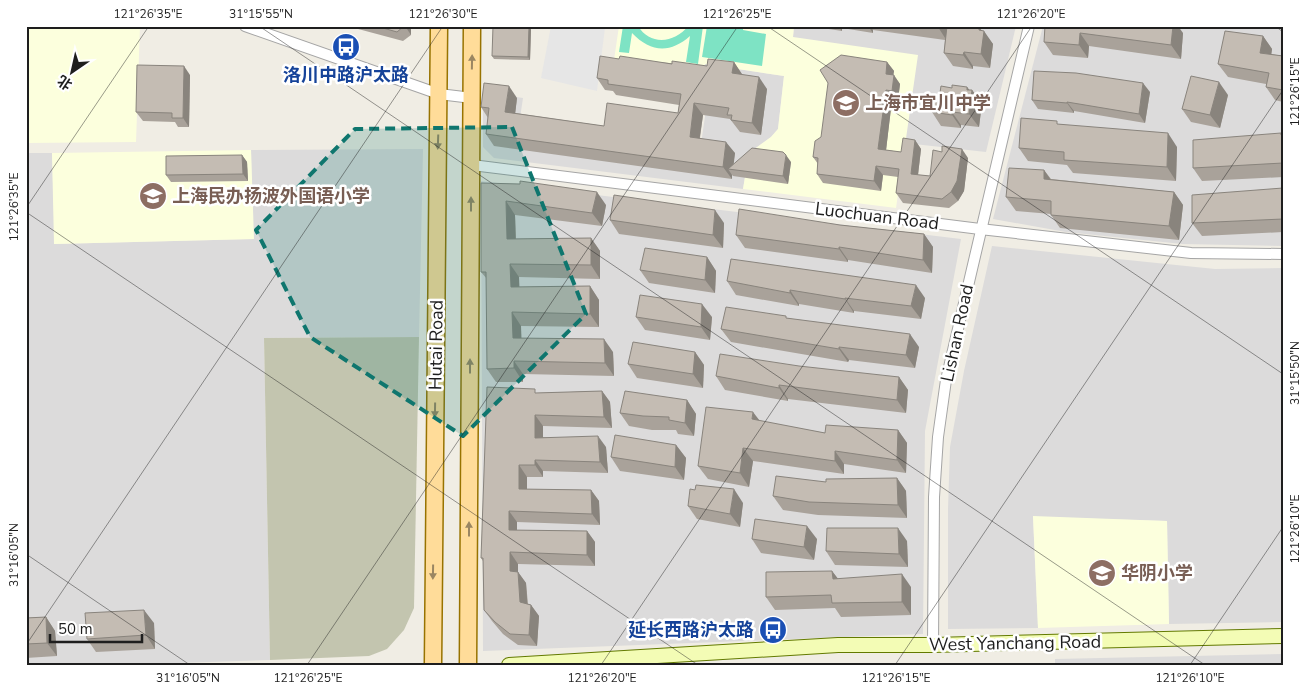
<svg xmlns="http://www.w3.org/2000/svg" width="1309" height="691" font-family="'Nunito Sans','Noto Sans SC',sans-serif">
  <rect width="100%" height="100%" fill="#f0ede4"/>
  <g fill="#dcdbdb">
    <path d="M794 26H1016L986 152 905 143 793 37Z"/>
    <path d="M1043 26H1283V246L1182 244 1066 232 993 219Z"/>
    <path d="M705 64 784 76 778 129 771 137 749 153 743 189 494 158 483 147V92L523 98 520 118 701 144 711 75 703 74Z"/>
    <path d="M423 149 419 337 264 338 270 660 117 665H26V153H52L55 244 253 239 251 150Z"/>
    <path d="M481 181 961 239 925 431 923 634 483 651Z"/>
    <path d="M992 246 1215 269 1283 268V622L1169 624 1167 521 1033 517 1038 628 948 629V509L950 447 964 371Z"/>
    <path d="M1283 654V665H1055V659Z"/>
  </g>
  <g fill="#fcffdd">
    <path d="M26 26H140L136 142 26 143Z"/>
    <path d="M619 26H794L793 37 918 55 896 208 743 189 749 153 771 137 778 129 784 76 705 64 703 74 614 60Z"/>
    <path d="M251 150 254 239 54 244 52 153Z"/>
    <path d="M1033 516 1167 521 1169 624 1038 628Z"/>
  </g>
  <path fill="#c3c5af" d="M419 337 414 608 404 630 387 649 369 656 270 660 264 338Z"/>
  <g fill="#7ee3c4">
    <path d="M623 26H638C650 46 675 43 688 26H703L698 64 686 62 690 36C670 54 650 52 632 33L629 53 619 52Z"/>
    <path d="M707 26H743V30L766 34 762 66 702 57Z"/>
  </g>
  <path fill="#e6e6e6" d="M551 26H584L605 28 597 91 541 78Z"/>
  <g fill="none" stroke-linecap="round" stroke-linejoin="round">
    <g stroke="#a5a5a5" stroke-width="12">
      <g id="street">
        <path d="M245 26 439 94 472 98"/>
        <path d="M472 165 980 229 1191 253 1283 254"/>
        <path d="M933 645 934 497 938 437 946 380 1029 26"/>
      </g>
    </g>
    <g stroke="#637a00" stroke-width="16">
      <path id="secondary" d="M509 665 838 645H933L1283 636"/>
    </g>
    <g stroke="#987300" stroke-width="19">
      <g id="primary">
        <path d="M433 665 439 26"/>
        <path d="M468 665 472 26"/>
      </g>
    </g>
    <use href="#street" stroke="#fff" stroke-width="10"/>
    <use href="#secondary" stroke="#f3fcb5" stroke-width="14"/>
    <use href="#primary" stroke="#ffdc99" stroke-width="16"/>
  </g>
  <g fill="#a9a29a">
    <path d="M347 26H411V35L403 41Z"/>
    <path d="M809 26H949L964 28 979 27 993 44 990 68 973 66V69L953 66 944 53 945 40 873 30V33L842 28V31Z"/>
    <path d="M1045 26 1183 33 1181 59 1089 46 1088 58 1053 55 1044 42Z"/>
    <path d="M1220 26H1235V28Z"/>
    <path d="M531 29 530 60 494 59 492 56Z"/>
    <path d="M1263 36 1272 49 1271 54 1283 56V102L1275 100 1266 87V84L1228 77 1218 64Z"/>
    <path d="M619 59 707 66 734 62 742 75 767 89 761 135 740 132 730 119 703 115 700 138 735 153 733 165 791 162 788 184 733 176 732 175V179L494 146 486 134 488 118 481 107 517 98 515 113 604 126 678 113 679 105 616 95 613 91 605 90 597 78Z"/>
    <path d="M887 62 894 71 893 75 900 84 898 100H892L886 150 901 152 915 140 921 149 918 175 930 176 968 158 964 191 958 201 949 208 903 203 896 193 898 177 883 175 881 191 823 183 817 174 818 164 813 157 821 137Z"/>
    <path d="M190 75 189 127H178L175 122 143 121 136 112Z"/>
    <path d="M967 87 969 90H972L982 103 979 127 961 125V128L941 126 932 112 939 99 952 88Z"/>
    <path d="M1150 92 1145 123 1074 111V113L1038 109 1032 100Z"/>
    <path d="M1228 95 1220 128 1191 122 1182 109Z"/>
    <path d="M1060 124 1177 147 1176 181 1073 173 1067 165 1028 161 1019 148Z"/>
    <path d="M1281 133 1282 135H1283V177L1202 181 1193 168Z"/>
    <path d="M242 155 247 162 248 181 171 182 166 175Z"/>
    <path d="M1044 170 1051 179 1174 192 1183 205 1179 240 1060 228 1051 215V214L1016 211 1006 197Z"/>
    <path d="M481 183 606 205 602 226 515 215 516 239 591 238 600 251V279L519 277V287L590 286 599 300V327L521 326V338L613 352 614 376 523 374V382H496L487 369V279L481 272Z"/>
    <path d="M1283 188V232L1202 236 1192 223Z"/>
    <path d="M610 220 724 223 723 248 619 234Z"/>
    <path d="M840 225 924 234 933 247 932 273 848 260V262L745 248 736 235Z"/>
    <path d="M707 257 716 271 715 293 649 283 640 270Z"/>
    <path d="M727 281 925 298 921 319 854 311V313L799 304V306L736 295Z"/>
    <path d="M636 317H712L710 340 645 330Z"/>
    <path d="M788 318 919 347 915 368 849 360 848 362 731 342 721 329Z"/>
    <path d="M695 352 704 365 703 388 637 378 628 364Z"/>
    <path d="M716 376 899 377 908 390 906 413 788 399V401L725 390Z"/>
    <path d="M602 391 610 402 612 428 543 426V437L606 447 608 473 543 471V477H527V489L591 490 599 501 600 525 517 522V530L587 531 595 542V566L518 564V572L526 583 528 604 531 605 539 616 537 646 518 645 503 634 492 621 484 610 483 561 481 558 537 393Z"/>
    <path d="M687 400 696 414 694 436 678 434 676 430H652L629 426 620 413Z"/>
    <path d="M760 421 825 433 898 430 907 443 906 473 844 464V474L753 461 749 487 708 479 698 466Z"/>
    <path d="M676 445 686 458 684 480 620 471 611 457Z"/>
    <path d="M897 478 906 491 907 518 818 515 783 510 773 496 826 482Z"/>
    <path d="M743 503 740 527 697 519 688 506Z"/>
    <path d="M752 539H817L814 560 761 553Z"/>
    <path d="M907 541 908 567 835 565 826 551Z"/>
    <path d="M832 571 838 579 911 587V615L841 617 835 608 775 610 766 597Z"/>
    <path d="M46 617 55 631 57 656 26 658V618Z"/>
    <path d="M154 623 155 649 96 652 87 639Z"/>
  </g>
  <g fill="#89847d">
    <path d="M405 26H411V35Z"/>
    <path d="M529 26 531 29 530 60 528 57Z"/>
    <path d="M838 26H841L842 28V31Z"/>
    <path d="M868 26H870L873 30V33Z"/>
    <path d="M938 26H949L947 41 938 27Z"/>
    <path d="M1173 26H1178L1183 33 1181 59 1171 45Z"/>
    <path d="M979 27 984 34V31L993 44 990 68 981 54Z"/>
    <path d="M1080 33 1089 46 1088 58 1079 45Z"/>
    <path d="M1263 36 1272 49 1270 66 1260 53Z"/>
    <path d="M964 52 973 66V69L963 55Z"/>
    <path d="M734 62 742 74 741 85 732 73Z"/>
    <path d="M887 62 894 71 892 83 886 74Z"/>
    <path d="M184 66 190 75 189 127 183 118Z"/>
    <path d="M894 75 900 84 898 100 892 91Z"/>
    <path d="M759 77 767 89 761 135 752 123Z"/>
    <path d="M1219 82 1228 95 1220 128 1210 115Z"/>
    <path d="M1143 83 1150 92 1145 123 1139 114Z"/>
    <path d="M509 86 517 98 514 124 505 112Z"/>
    <path d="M967 87 972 93V90L982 103 979 127 969 114Z"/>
    <path d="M886 90 892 100 885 159 878 149Z"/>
    <path d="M1067 102 1074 111V113L1067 103Z"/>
    <path d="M694 103 703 115 698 149 690 137Z"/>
    <path d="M952 112 961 125V128L952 115Z"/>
    <path d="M1168 133 1177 147 1176 181 1167 167Z"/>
    <path d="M915 140 921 149 917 183 911 174Z"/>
    <path d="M726 142 735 153 733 170 728 169 732 175V179L723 167Z"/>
    <path d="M962 149 968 158 964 191 958 201 951 192Z"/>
    <path d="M242 155 247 162 248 181 243 174Z"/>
    <path d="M786 155 791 162 788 184 783 176Z"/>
    <path d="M876 166 883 175 881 191 874 181Z"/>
    <path d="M1044 170 1053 183 1044 179Z"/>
    <path d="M597 192 606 205 602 226 592 213Z"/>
    <path d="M1174 192 1183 205 1179 240 1169 226Z"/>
    <path d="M506 201 515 215 516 252 507 239Z"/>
    <path d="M715 210 724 223 723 248 713 235Z"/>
    <path d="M924 234 933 247 932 273 923 260Z"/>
    <path d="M591 238 600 251V279L591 265Z"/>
    <path d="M839 247 848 260V262L839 249Z"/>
    <path d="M707 257 716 271 715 293 705 280Z"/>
    <path d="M510 264 519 277 520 301 511 287Z"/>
    <path d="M916 285 925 298 921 319 911 306Z"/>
    <path d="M590 286 599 300V327L590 314Z"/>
    <path d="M790 290 799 304V306L790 293Z"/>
    <path d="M845 298 854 311V313L845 299Z"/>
    <path d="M702 304 712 317 710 340 701 327Z"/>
    <path d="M512 312 521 326 522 352 513 338Z"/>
    <path d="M910 334 919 347 915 368 906 355Z"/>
    <path d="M604 339 613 352 614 376 605 363Z"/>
    <path d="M839 347 849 360 848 362 839 349Z"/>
    <path d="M695 352 704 365 703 388 693 374Z"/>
    <path d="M514 361 523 374V382L514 368Z"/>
    <path d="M899 377 908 390 906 413 897 400Z"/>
    <path d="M779 385 788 399V401L779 388Z"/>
    <path d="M602 391 610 402 612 428 604 417Z"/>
    <path d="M687 400 696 414 694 436 685 423Z"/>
    <path d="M753 412 763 425 752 419Z"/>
    <path d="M535 415 543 426V449L535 438Z"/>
    <path d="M898 430 907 443 906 473 897 460Z"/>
    <path d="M598 436 606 447 608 473 600 462Z"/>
    <path d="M676 445 686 458 684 480 675 467Z"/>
    <path d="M743 448 753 461 749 487 740 473Z"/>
    <path d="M835 451 844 464V474L835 461Z"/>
    <path d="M535 460 543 471V477L535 465Z"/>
    <path d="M519 465 527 477V501L519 489Z"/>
    <path d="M897 478 906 491 907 518 898 505Z"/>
    <path d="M734 489 743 503 740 527 730 514Z"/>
    <path d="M591 490 599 501 600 525 592 514Z"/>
    <path d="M509 511 517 522V542L509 530Z"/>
    <path d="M807 526 817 539 814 560 804 547Z"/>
    <path d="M898 528 907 541 908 567 899 554Z"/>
    <path d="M587 531 595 542V566L587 555Z"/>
    <path d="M510 552 518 564V582L510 571Z"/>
    <path d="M832 571 842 584 833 579Z"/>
    <path d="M518 572 526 583 528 613 520 602Z"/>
    <path d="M902 574 911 587V615L902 602Z"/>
    <path d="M531 605 539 616 537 646 529 635Z"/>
    <path d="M144 610 154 623 155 649 146 635Z"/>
    <path d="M46 617 55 631 57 656 47 643Z"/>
  </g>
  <g fill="#c4bcb3" stroke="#89847d">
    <path d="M376 26H404L397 32Z"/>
    <path d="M493 26H529L528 57 492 56Z"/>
    <path d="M947 26 964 28V26L979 27V30L984 31 981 54 964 52 963 55 944 53Z"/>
    <path d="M1045 26H1173L1171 45 1080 33 1079 45 1044 42Z"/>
    <path d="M1225 31 1263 36 1260 53 1283 56V90L1266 87 1269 73 1218 64Z"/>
    <path d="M841 55 887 62 886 74 894 75 892 91 886 90 878 149 901 152 903 138 915 140 911 174 930 176 933 150 942 152V146L962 149 957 181 951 192 942 199 896 193 899 169 876 166 874 181 817 174 818 158 813 157 815 141 821 137 828 83 820 70Z"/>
    <path d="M600 56 619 59 620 56 672 64V61L707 66 708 59 734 62 732 73 759 77 752 123 731 120 732 115H727L729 108 694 103 690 137 726 142 723 167 486 134 489 108 481 107 484 83 509 86 505 112 604 126 607 103 678 113 681 94 608 84V80L597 78Z"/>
    <path d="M137 65 184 66 183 118H172V113L136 112Z"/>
    <path d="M1034 71 1076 73 1143 83 1139 114 1067 102V103L1032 100Z"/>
    <path d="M1191 76 1219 82 1210 115 1182 109Z"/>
    <path d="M952 85 967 87V90H972L969 114 952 112V115L932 112 933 99H939L941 86 952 88Z"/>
    <path d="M1021 118 1057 121V124L1168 133 1167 167 1064 160V152L1019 148Z"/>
    <path d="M1281 133V135H1283V163L1193 168V140Z"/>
    <path d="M752 148 783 152 786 155 783 176 728 169Z"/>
    <path d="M242 155 243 174 166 175V156Z"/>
    <path d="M1009 168 1044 170V179L1174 192 1169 226 1051 215V201L1006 197Z"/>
    <path d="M520 181 597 192 592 213 506 201 507 239 591 238V265L510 264 511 287 590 286V314L512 312 513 338 604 339 605 363 514 361V368L487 369 486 272H481V183L520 184Z"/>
    <path d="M1283 188V219L1192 223V195Z"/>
    <path d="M614 195 715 210 713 235 610 220Z"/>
    <path d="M739 209 840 225 924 234 923 260 839 247V249L736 235Z"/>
    <path d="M645 248 707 257 705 280 640 270Z"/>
    <path d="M731 259 916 285 911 306 845 298V299L790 290V293L727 281Z"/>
    <path d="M640 295 702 304 701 327 636 317Z"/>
    <path d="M726 307 786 316V318L910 334 906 355 839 347V349L721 329Z"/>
    <path d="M633 342 695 352 693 374 628 364Z"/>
    <path d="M720 354 799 366 899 377 897 400 779 385V388L716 376Z"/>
    <path d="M487 387 535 389V393L602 391 604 417 535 415V438L598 436 600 462 535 460V465H519V489L591 490 592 514 509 511V530L587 531V555L510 552V571L518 572 520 602 531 605 529 635 510 634 495 622 484 610 483 558H481Z"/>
    <path d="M625 391 687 400 685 423 669 420V417L643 416 620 413Z"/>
    <path d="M706 407 753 412 752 419 825 433 826 425 898 430 897 460 835 451V461L743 448 740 473 698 466Z"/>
    <path d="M615 435 676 445 675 467 611 457Z"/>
    <path d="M776 476 826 482V479L897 478 898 505 809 502 773 496Z"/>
    <path d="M696 485 734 489 730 514 688 506 690 489 695 490Z"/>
    <path d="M755 519 807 526 804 547 752 539Z"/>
    <path d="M827 528H898L899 554 826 551Z"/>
    <path d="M832 571 833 579 902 574V602L832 603 831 595 766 597V572Z"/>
    <path d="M144 610 146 635 87 639 85 613Z"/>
    <path d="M46 617 47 643 26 644V618Z"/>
  </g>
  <defs><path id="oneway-solid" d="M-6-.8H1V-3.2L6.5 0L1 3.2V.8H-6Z" transform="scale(1.25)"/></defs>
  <g fill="#9a8662">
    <use href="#oneway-solid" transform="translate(472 62) rotate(-89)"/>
    <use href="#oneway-solid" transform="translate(438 142) rotate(92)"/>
    <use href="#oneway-solid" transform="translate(471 204) rotate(-90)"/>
    <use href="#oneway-solid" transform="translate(470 366) rotate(-90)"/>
    <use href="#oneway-solid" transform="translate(435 410) rotate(91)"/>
    <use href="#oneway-solid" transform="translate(469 529) rotate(-90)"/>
    <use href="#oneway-solid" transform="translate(433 572) rotate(91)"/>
  </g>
  <path fill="#0f766e" fill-opacity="0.2" stroke="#0f766e" stroke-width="4" stroke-dasharray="10 6" stroke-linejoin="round" d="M512 127 586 314 463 436 310 337 256 230 355 129Z"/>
  <path fill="none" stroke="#1e1e1e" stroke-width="1" stroke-opacity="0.45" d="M259 26 1205 665M767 26 1283 374M1275 26 1283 32M26 208 149 26M26 212 698 665M26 554 190 665M26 645 443 26M307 665 738 26M601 665 1032 26M895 665 1283 90M1190 665 1283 527"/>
  <defs>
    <g id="bus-disc" transform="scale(1.4375)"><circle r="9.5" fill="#1a4fb4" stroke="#fff"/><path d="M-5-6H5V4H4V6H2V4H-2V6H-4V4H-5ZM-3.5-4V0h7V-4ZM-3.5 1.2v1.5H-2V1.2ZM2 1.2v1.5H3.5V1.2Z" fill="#fff"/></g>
    <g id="school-disc" transform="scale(1.4375)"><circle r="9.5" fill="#8d6e63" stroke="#fff"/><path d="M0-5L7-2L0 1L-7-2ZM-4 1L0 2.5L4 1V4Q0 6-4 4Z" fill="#fff"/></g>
  </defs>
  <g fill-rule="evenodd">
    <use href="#bus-disc" x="346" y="47"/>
    <use href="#school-disc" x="846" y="103"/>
    <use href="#school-disc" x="153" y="196"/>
    <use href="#school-disc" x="1102" y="573"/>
    <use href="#bus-disc" x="773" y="630"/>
  </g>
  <g text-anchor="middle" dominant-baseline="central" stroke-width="5" stroke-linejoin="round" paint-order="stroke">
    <g font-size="18" font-weight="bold" fill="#164399" stroke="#fff">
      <text x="346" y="75">洛川中路沪太路</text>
      <text x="754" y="630" text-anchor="end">延长西路沪太路</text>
    </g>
    <g font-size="18" font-weight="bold" fill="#785e54" stroke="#fff" text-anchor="start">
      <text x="865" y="103">上海市宜川中学</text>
      <text x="172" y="196">上海民办扬波外国语小学</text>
      <text x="1121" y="573">华阴小学</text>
    </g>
    <g font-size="18" fill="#1e1e1e" stroke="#fff">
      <text transform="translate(877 216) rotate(7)">Luochuan Road</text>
      <text transform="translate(957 333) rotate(-78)">Lishan Road</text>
      <text transform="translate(436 345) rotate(-89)">Hutai Road</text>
      <text transform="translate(1015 643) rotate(-1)">West Yanchang Road</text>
    </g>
  </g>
  <rect width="1309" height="691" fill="none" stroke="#ffffff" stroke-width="55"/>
  <g transform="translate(72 72) rotate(214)" stroke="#ffffff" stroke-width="4" paint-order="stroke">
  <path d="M0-4L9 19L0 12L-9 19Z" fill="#1e1e1e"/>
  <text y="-8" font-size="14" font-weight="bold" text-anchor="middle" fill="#1e1e1e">北</text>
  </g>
  <path d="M50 634v8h92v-8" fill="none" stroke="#1e1e1e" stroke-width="2.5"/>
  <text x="58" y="634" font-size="15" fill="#1e1e1e" stroke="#ffffff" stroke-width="4" paint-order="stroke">50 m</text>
  <rect x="28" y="28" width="1254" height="636" fill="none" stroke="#1e1e1e" stroke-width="2"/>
  <g font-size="12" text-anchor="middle" fill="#1e1e1e">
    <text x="148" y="18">121°26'35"E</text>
    <text x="261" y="18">31°15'55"N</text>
    <text x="443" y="18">121°26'30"E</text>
    <text x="737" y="18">121°26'25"E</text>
    <text x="1031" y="18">121°26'20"E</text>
    <text transform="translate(1295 92) rotate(-90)" y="4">121°26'15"E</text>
    <text transform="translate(14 207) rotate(-90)" y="4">121°26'35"E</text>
    <text transform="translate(1295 373) rotate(-90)" y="4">31°15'50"N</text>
    <text transform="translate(1295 529) rotate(-90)" y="4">121°26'10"E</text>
    <text transform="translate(14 555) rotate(-90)" y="4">31°16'05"N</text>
    <text x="188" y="682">31°16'05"N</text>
    <text x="308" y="682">121°26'25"E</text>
    <text x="602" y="682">121°26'20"E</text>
    <text x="896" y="682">121°26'15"E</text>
    <text x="1190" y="682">121°26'10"E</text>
  </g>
</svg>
